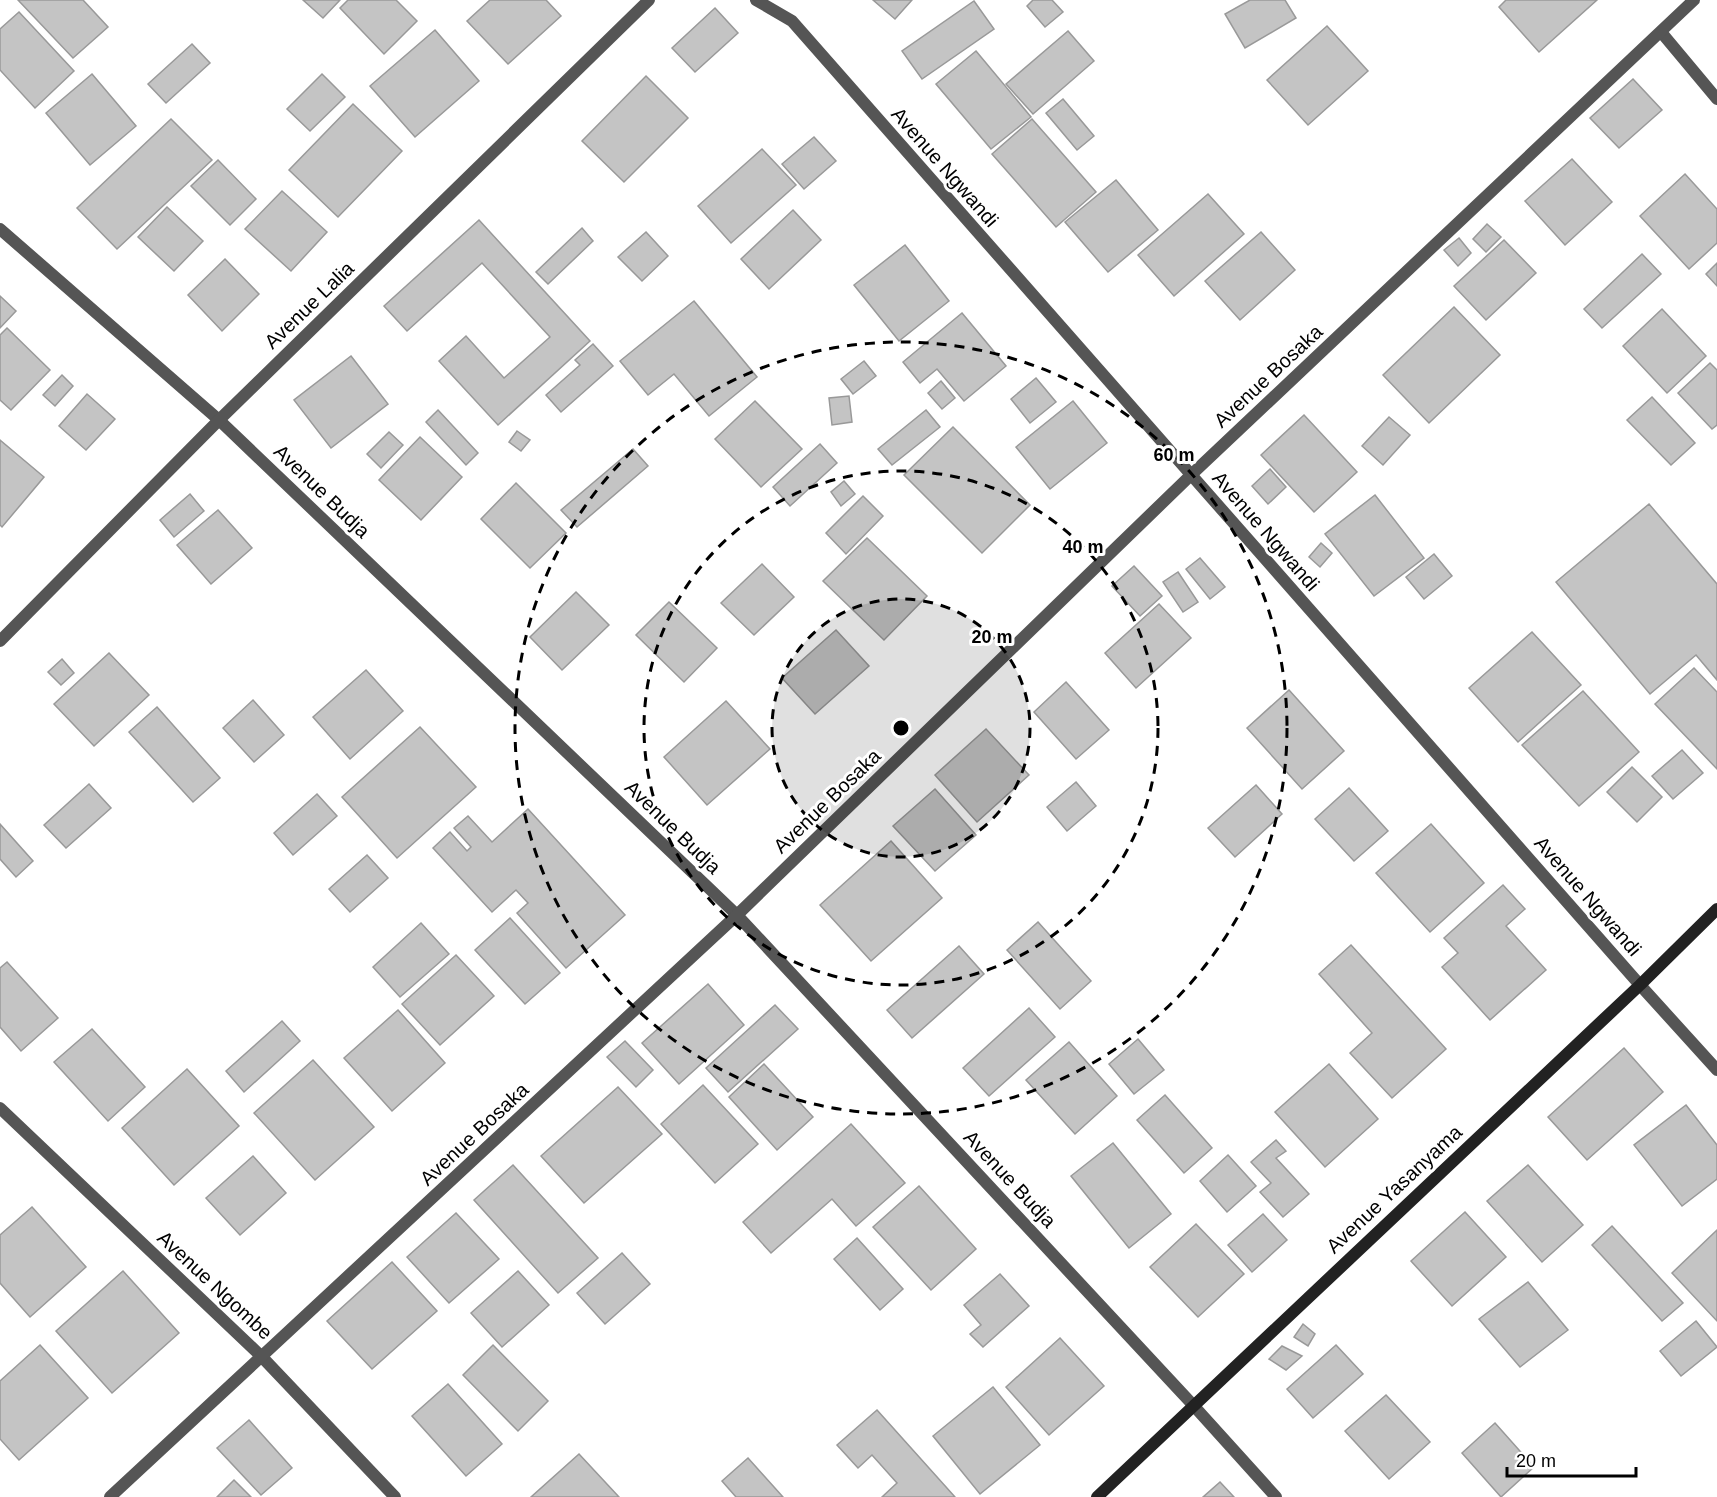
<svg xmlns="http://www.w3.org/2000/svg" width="1717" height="1497" font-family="Arial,sans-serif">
  <rect width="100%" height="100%" fill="#fff"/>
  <g fill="#c4c4c4" stroke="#999" stroke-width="1.5">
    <path d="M18 0H83L108 27 73 58Z"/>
    <path d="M303 0H340L323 18Z"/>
    <path d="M348 0H396L417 21 384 54 340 8Z"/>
    <path d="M490 0H546L561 16 508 64 467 21Z"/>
    <path d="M873 0H912L895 19Z"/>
    <path d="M1033 0H1052L1063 12 1045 27 1027 6Z"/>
    <path d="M1250 0H1285L1296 18 1245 48 1225 14Z"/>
    <path d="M1506 0H1597L1539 52 1499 7Z"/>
    <path d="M974 1 994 29 922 79 902 51Z"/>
    <path d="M715 8 738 33 695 72 672 48Z"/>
    <path d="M19 12 74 71 35 108 0 70V29Z"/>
    <path d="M1327 26 1368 71 1308 125 1267 80Z"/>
    <path d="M435 30 479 81 415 137 370 86Z"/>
    <path d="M1068 31 1094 61 1033 114 1006 84Z"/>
    <path d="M192 44 210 63 166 103 148 84Z"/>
    <path d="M976 51 1031 117 991 149 936 84Z"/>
    <path d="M92 74 136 126 90 165 46 113Z"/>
    <path d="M322 74 345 97 310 131 287 109Z"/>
    <path d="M646 76 688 118 624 182 582 141Z"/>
    <path d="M1633 79 1662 110 1619 148 1590 118Z"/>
    <path d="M1063 99 1094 136 1077 150 1046 113Z"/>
    <path d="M353 104 402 151 338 217 289 170Z"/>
    <path d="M171 119 212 160 117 249 77 208Z"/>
    <path d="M1032 119 1096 192 1056 227 992 154Z"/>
    <path d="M814 137 836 161 804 189 782 164Z"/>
    <path d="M762 149 796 185 731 243 698 206Z"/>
    <path d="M1572 159 1612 202 1565 245 1525 201Z"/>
    <path d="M218 160 256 199 230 225 191 186Z"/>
    <path d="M1685 174 1717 209V243L1689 269 1640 216Z"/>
    <path d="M1116 180 1158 230 1108 272 1065 222Z"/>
    <path d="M282 191 327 232 291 271 245 229Z"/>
    <path d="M1208 194 1244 234 1174 296 1138 255Z"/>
    <path d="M167 207 203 241 174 271 138 237Z"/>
    <path d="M793 210 821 240 769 289 741 259Z"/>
    <path d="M479 220 590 341 498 425 439 361 466 336 504 378 550 337 482 263 407 331 384 306Z"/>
    <path d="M1487 224 1501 237 1486 252 1473 239Z"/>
    <path d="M582 228 593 241 548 284 536 272Z"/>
    <path d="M646 232 668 256 642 281 618 257Z"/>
    <path d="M1261 232 1295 270 1240 320 1205 281Z"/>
    <path d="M1459 238 1471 253 1458 266 1444 250Z"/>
    <path d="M1504 240 1536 273 1486 320 1454 286Z"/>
    <path d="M905 245 949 301 899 341 854 285Z"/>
    <path d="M1642 254 1661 274 1602 328 1584 309Z"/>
    <path d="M225 259 259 294 222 331 188 295Z"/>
    <path d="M1717 263V286L1706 274Z"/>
    <path d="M0 296 16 311 0 328Z"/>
    <path d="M694 301 757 377 709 416 674 374 648 395 620 361Z"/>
    <path d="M1454 307 1500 355 1429 423 1383 375Z"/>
    <path d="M1662 309 1706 356 1667 393 1623 346Z"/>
    <path d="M962 313 1006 366 964 401 937 369 920 383 903 362Z"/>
    <path d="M7 328 50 370 11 410 0 400V335Z"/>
    <path d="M593 344 613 366 561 412 546 395 580 365 575 360Z"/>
    <path d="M351 356 388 404 331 448 294 400Z"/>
    <path d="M864 361 876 376 853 394 841 379Z"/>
    <path d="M1710 363 1717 370V425L1712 429 1678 393Z"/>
    <path d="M62 375 73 386 55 406 43 395Z"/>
    <path d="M1036 378 1056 402 1030 423 1011 399Z"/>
    <path d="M941 381 955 398 942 409 928 393Z"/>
    <path d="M87 394 115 419 86 450 59 426Z"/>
    <path d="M849 396 852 422 832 425 829 398Z"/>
    <path d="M1652 397 1695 443 1671 465 1627 420Z"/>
    <path d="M755 401 802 449 761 487 715 439Z"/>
    <path d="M1073 401 1107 443 1050 489 1016 447Z"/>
    <path d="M438 410 478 453 466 465 426 422Z"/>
    <path d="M926 410 940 427 892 465 878 449Z"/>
    <path d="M1304 415 1357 472 1314 512 1261 455Z"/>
    <path d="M1389 417 1410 435 1383 465 1362 446Z"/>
    <path d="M953 427 1030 505 982 553 904 475Z"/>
    <path d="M517 431 530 440 521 451 509 442Z"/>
    <path d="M389 432 403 445 381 468 367 454Z"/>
    <path d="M420 437 462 477 421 520 379 480Z"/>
    <path d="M0 440 44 477 2 527 0 525Z"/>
    <path d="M820 444 837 463 790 506 773 487Z"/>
    <path d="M633 449 648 466 577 527 561 510Z"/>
    <path d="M1270 469 1286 487 1268 504 1252 486Z"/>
    <path d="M844 481 855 494 841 506 831 492Z"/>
    <path d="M516 483 566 533 530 568 481 519Z"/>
    <path d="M190 494 204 511 174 537 160 520Z"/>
    <path d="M1375 495 1424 558 1374 596 1325 534Z"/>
    <path d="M863 496 883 516 846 554 826 533Z"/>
    <path d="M1649 504 1717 584V680L1696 655 1650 694 1556 582Z"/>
    <path d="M218 510 252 548 211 584 177 545Z"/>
    <path d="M867 538 927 596 884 640 823 581Z"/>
    <path d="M1321 543 1332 553 1320 567 1309 557Z"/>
    <path d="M1434 554 1452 576 1424 599 1406 577Z"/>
    <path d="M1200 558 1225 587 1210 599 1186 569Z"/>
    <path d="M762 564 794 597 754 635 721 603Z"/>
    <path d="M1134 566 1162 596 1140 616 1112 586Z"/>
    <path d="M1178 572 1198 602 1183 612 1163 582Z"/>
    <path d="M576 592 609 625 562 670 530 637Z"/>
    <path d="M669 602 717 648 684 682 636 635Z"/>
    <path d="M1159 604 1191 638 1136 688 1105 653Z"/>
    <path d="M836 630 869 666 815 714 782 678Z"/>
    <path d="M1532 632 1581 685 1518 742 1469 688Z"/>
    <path d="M109 653 149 695 94 746 54 704Z"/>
    <path d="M62 659 74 673 61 685 48 672Z"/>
    <path d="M1694 668 1717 692V769L1655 704Z"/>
    <path d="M366 670 403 711 350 759 313 717Z"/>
    <path d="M1066 682 1109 730 1076 759 1034 712Z"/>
    <path d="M1289 690 1344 751 1302 789 1247 728Z"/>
    <path d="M1583 691 1639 752 1579 806 1522 745Z"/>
    <path d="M253 700 284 735 254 762 223 728Z"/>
    <path d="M726 701 770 749 707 805 664 757Z"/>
    <path d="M157 707 220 778 193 802 129 732Z"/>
    <path d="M420 727 476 787 397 858 342 797Z"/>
    <path d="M986 729 1029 775 977 822 935 775Z"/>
    <path d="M1682 750 1703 773 1673 799 1652 776Z"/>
    <path d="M1632 767 1662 797 1637 822 1607 792Z"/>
    <path d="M1076 782 1096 806 1067 831 1047 807Z"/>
    <path d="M89 784 111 808 66 848 44 825Z"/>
    <path d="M1256 785 1282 814 1235 857 1208 828Z"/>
    <path d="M1349 788 1388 831 1354 861 1315 819Z"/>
    <path d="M935 789 976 835 935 871 893 826Z"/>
    <path d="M317 794 337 816 293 855 274 833Z"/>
    <path d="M528 809 625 915 566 968 517 913 528 903 516 890 492 912 433 848 450 832 467 851 471 847 454 828 468 816 492 842Z"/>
    <path d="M0 824 33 861 16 877 0 859Z"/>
    <path d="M1431 824 1484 883 1430 932 1376 873Z"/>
    <path d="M891 841 942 898 871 961 820 905Z"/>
    <path d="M367 855 388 878 350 912 329 889Z"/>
    <path d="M1503 885 1525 909 1506 926 1546 970 1490 1020 1442 967 1458 953 1444 938Z"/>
    <path d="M510 918 560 973 525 1004 475 950Z"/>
    <path d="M1038 922 1091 981 1060 1009 1007 950Z"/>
    <path d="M421 923 449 954 400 997 373 967Z"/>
    <path d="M1351 945 1446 1049 1392 1098 1350 1053 1372 1033 1319 974Z"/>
    <path d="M959 946 984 974 912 1038 887 1010Z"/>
    <path d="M456 955 494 996 440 1045 402 1004Z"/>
    <path d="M7 962 58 1018 21 1051 0 1027V968Z"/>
    <path d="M708 984 744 1025 679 1084 642 1043Z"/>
    <path d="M775 1005 798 1029 728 1092 706 1068Z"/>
    <path d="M1029 1008 1055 1037 989 1096 963 1068Z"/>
    <path d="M398 1010 445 1063 392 1111 344 1058Z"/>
    <path d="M282 1021 300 1041 244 1092 226 1071Z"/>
    <path d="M92 1029 145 1087 108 1121 54 1062Z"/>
    <path d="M1138 1039 1164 1070 1134 1094 1109 1064Z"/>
    <path d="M625 1041 653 1070 636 1087 607 1057Z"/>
    <path d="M1069 1042 1117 1096 1075 1134 1026 1080Z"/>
    <path d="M1624 1048 1663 1092 1587 1160 1548 1117Z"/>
    <path d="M313 1060 374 1127 315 1180 254 1113Z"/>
    <path d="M764 1064 813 1117 777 1150 729 1097Z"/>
    <path d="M1329 1064 1378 1119 1325 1167 1275 1112Z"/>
    <path d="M187 1069 239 1126 174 1185 122 1128Z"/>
    <path d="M703 1085 758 1144 715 1183 661 1124Z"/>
    <path d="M618 1087 662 1134 584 1203 541 1156Z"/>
    <path d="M1165 1095 1212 1148 1184 1173 1137 1120Z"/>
    <path d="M1686 1105 1717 1145V1179L1682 1206 1634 1145Z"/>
    <path d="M851 1124 905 1183 856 1226 832 1199 771 1253 743 1222Z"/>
    <path d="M1276 1140 1286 1151 1276 1158 1309 1194 1283 1217 1260 1192 1271 1183 1251 1162Z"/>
    <path d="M1113 1143 1171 1214 1129 1248 1071 1176Z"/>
    <path d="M1228 1155 1256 1186 1227 1212 1200 1181Z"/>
    <path d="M253 1156 286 1193 240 1235 206 1198Z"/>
    <path d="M513 1165 598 1258 558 1293 474 1200Z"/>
    <path d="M1528 1165 1583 1225 1542 1262 1487 1201Z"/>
    <path d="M919 1186 976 1249 931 1290 873 1227Z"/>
    <path d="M32 1207 86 1267 30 1317 0 1283V1235Z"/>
    <path d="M1465 1212 1506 1257 1452 1306 1411 1261Z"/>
    <path d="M456 1213 499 1259 449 1303 407 1257Z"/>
    <path d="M1263 1214 1287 1240 1252 1272 1228 1245Z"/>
    <path d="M1196 1224 1244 1274 1198 1317 1150 1267Z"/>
    <path d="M1612 1226 1683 1303 1662 1321 1592 1245Z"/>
    <path d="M1717 1230V1321L1672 1273Z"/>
    <path d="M857 1238 903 1289 880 1310 834 1259Z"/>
    <path d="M622 1253 650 1284 605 1324 577 1293Z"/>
    <path d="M392 1262 437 1311 372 1369 327 1321Z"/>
    <path d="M123 1271 179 1333 112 1393 56 1331Z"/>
    <path d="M518 1271 549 1305 502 1347 471 1313Z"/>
    <path d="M1000 1274 1029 1306 983 1347 970 1334 981 1325 964 1305Z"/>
    <path d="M1528 1282 1568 1330 1520 1367 1479 1319Z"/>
    <path d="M1696 1321 1717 1347 1681 1376 1660 1351Z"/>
    <path d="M1303 1324 1315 1334 1308 1346 1294 1337Z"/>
    <path d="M1060 1338 1104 1386 1049 1435 1006 1387Z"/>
    <path d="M40 1345 88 1398 19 1460 0 1439V1381Z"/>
    <path d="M493 1345 548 1401 518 1431 463 1375Z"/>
    <path d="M1336 1345 1363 1374 1313 1418 1287 1389Z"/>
    <path d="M1282 1346 1302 1356 1286 1370 1269 1359Z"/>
    <path d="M448 1384 502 1444 466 1476 412 1416Z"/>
    <path d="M993 1387 1040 1445 980 1494 933 1436Z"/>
    <path d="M1386 1395 1430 1442 1389 1479 1345 1431Z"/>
    <path d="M877 1410 955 1497H882L897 1483 872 1455 858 1468 837 1445Z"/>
    <path d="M249 1420 292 1468 261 1495 217 1448Z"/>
    <path d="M1495 1423 1534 1467 1501 1497 1462 1453Z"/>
    <path d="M579 1454 619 1497H531Z"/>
    <path d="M748 1458 783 1497H736L722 1481Z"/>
    <path d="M234 1480 251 1497H217Z"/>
    <path d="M1220 1482 1234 1497H1203Z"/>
  </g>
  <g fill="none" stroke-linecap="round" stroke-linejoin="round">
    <g stroke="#555" stroke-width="12">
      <path d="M756 0 792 21 1640 985 1717 1070"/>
      <path d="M1661 32 1717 99"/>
      <path d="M0 229 219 420 737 915 1193 1405 1276 1497"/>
      <path d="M0 641 219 420 649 0"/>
      <path d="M0 1108 262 1357 395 1497"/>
      <path d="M110 1497 737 915 1191 475 1694 0"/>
    </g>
    <path stroke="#222" stroke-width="12" d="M1097 1497 1640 985 1717 909"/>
  </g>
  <circle cx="901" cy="728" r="129" fill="#000" fill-opacity=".12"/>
  <g fill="none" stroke="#000" stroke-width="3" stroke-dasharray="10 8">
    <circle cx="901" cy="728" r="129"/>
    <circle cx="901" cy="728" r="257"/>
    <circle cx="901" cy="728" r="386"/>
  </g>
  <g text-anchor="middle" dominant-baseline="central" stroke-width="6" stroke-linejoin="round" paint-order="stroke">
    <g font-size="20" fill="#000" stroke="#fff">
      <text transform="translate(945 167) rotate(49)">Avenue Ngwandi</text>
      <text transform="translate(309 305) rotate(-44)">Avenue Lalia</text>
      <text transform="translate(1268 376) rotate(-43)">Avenue Bosaka</text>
      <text transform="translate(322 491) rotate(44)">Avenue Budja</text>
      <text transform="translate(1266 531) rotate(49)">Avenue Ngwandi</text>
      <text transform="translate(827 801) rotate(-44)">Avenue Bosaka</text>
      <text transform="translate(673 827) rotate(44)">Avenue Budja</text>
      <text transform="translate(1588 896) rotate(49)">Avenue Ngwandi</text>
      <text transform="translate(474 1134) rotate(-43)">Avenue Bosaka</text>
      <text transform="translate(1010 1179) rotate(47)">Avenue Budja</text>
      <text transform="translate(1394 1189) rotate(-43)">Avenue Yasanyama</text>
      <text transform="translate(215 1285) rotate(43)">Avenue Ngombe</text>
    </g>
  </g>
  <circle cx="901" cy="728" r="9" fill="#000" stroke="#fff" stroke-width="3"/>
  <g font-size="18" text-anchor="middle" font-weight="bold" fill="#000" stroke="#fff" stroke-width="6" stroke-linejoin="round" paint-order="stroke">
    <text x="1174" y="461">60 m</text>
    <text x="1083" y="553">40 m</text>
    <text x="992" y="643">20 m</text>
  </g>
  <path d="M1507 1467v9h129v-9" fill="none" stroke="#000000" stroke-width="3"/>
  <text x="1516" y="1467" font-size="18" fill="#000000" stroke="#ffffff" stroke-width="4.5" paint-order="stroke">20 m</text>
</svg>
